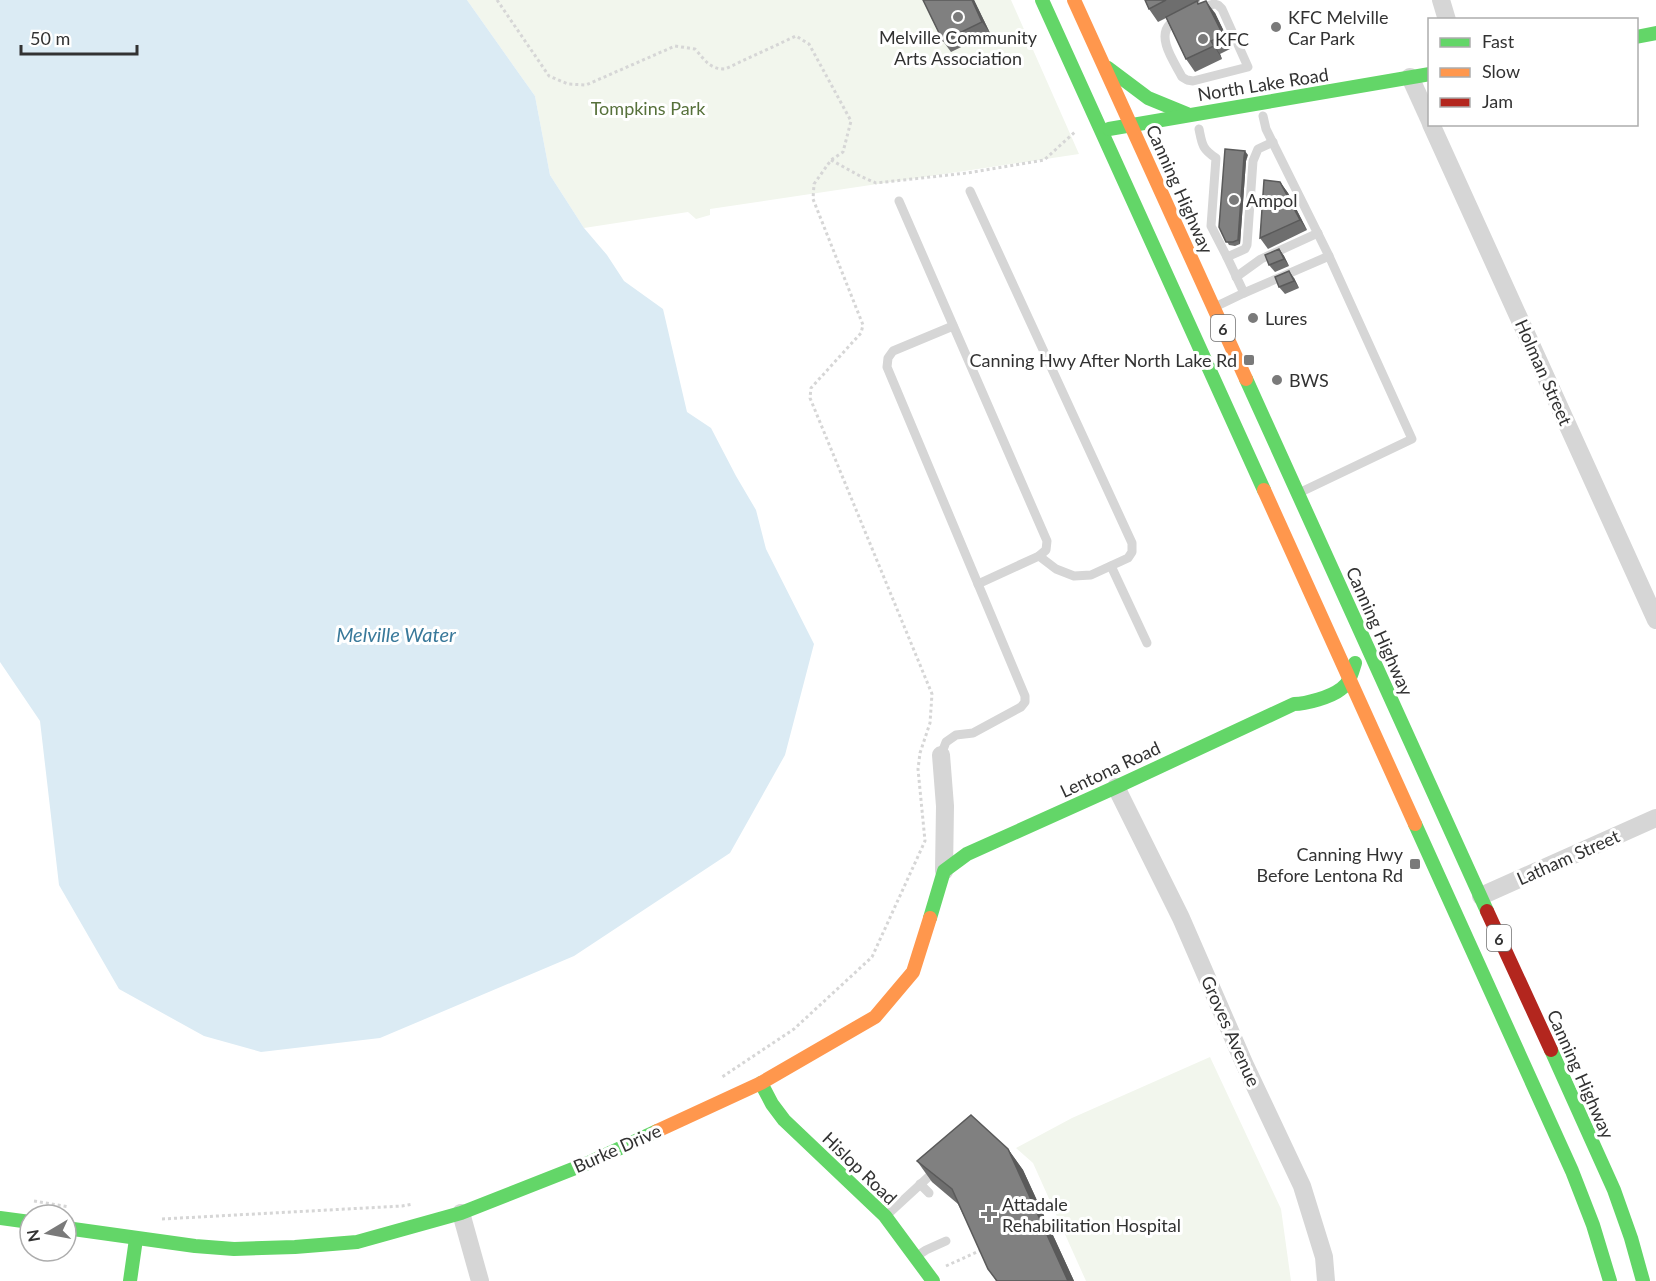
<svg xmlns="http://www.w3.org/2000/svg" width="1656" height="1281" font-family="Lato,sans-serif">
  <rect width="100%" height="100%" fill="#fff"/>
  <g fill="#f2f6ed">
    <path d="M467 0H1011L1079 154 710 209V215L696 219 688 212 584 228 550 175 535 96Z"/>
    <path d="M1210 1057 1281 1209 1291 1281H1086L1033 1163 1016 1148 1072 1118Z"/>
  </g>
  <path fill="#dbebf4" d="M0 0H467L535 96 550 175 584 228 607 255 624 281 663 309 687 412 711 428 736 476 756 510 766 549 814 644 785 755 730 853 574 956 380 1038 261 1052 204 1036 119 989 59 885 40 721 0 662Z"/>
  <g fill="none" stroke-linecap="round" stroke-linejoin="round">
    <g stroke="#d6d6d6" stroke-width="3" stroke-dasharray="3 3" stroke-linecap="butt">
      <path d="M497 0 549 76 568 84 586 85 675 46 695 49C705 60 709 69 725 69L796 36 809 44 851 121 843 152 831 160 814 184 813 199 863 325 861 333 811 388 810 398 932 694 930 723 920 753 918 769 925 841 872 957 794 1029 722 1077"/>
      <path d="M831 160 860 176 876 183 967 173 1044 160 1075 132"/>
      <path d="M34 1201 69 1207"/>
      <path d="M162 1219 402 1206 413 1204"/>
      <path d="M946 1266 981 1250"/>
    </g>
    <g stroke="#d6d6d6" stroke-width="9">
      <path d="M1214 4 1218 5 1222 9 1248 67 1193 81 1187 80 1182 77C1175 63 1156 38 1170 24 1175 20 1182 18 1187 15 1196 11 1204 6 1214 4Z"/>
      <path d="M1263 116 1266 129 1329 256 1412 439 1303 491"/>
      <path d="M1199 129C1202 144 1202 149 1216 158L1211 226 1227 257 1245 249 1247 245 1253 161 1258 149 1273 142"/>
      <path d="M970 191 1132 543V552L1128 558 1091 575 1074 576 1056 569 1039 556"/>
      <path d="M899 201 1047 541 1046 550 1039 556 978 584"/>
      <path d="M1236 277 1261 259 1318 233"/>
      <path d="M1244 293 1329 256"/>
      <path d="M1219 305 1244 293 1227 257"/>
      <path d="M1111 566 1147 643"/>
      <path d="M941 755 946 742 956 735 973 733 1021 707 1025 702V696L887 367 888 358 893 351 953 326"/>
      <path d="M920 1184 929 1193"/>
      <path d="M887 1215 937 1169"/>
      <path d="M917 1256 926 1250 946 1241"/>
    </g>
    <g stroke="#d6d6d6" stroke-width="18">
      <path d="M1441 0 1447 20"/>
      <path d="M1410 77 1430 121"/>
      <path d="M1431 124 1656 620"/>
      <path d="M941 755 945 806 944 871"/>
      <path d="M1116 787 1181 918 1244 1063 1302 1186 1324 1257 1326 1281"/>
      <path d="M1481 896 1656 818"/>
      <path d="M461 1213 480 1281"/>
    </g>
    <g stroke="#63d668" stroke-width="14">
      <path d="M1042 0 1264 490"/>
      <path d="M1636 37 1656 33"/>
      <path d="M1108 68 1148 98 1187 114"/>
      <path d="M1109 129 1430 74"/>
      <path d="M1246 379 1487 911"/>
      <path d="M1415 824 1572 1171 1593 1225 1610 1281"/>
      <path d="M930 918 944 871 967 854 1116 787 1294 704C1306 704 1331 697 1341 689 1350 683 1352 672 1355 663"/>
      <path d="M1551 1050 1614 1190 1631 1238 1643 1281"/>
      <path d="M761 1083 772 1104 784 1120 885 1216 933 1281"/>
      <path d="M0 1218 30 1222"/>
      <path d="M66 1228 195 1246 234 1249 295 1247 357 1242 461 1213 588 1163 657 1131"/>
      <path d="M130 1281 136 1239"/>
    </g>
    <g stroke="#ff974d" stroke-width="14">
      <path d="M1074 0 1246 379"/>
      <path d="M1264 490 1415 824"/>
      <path d="M657 1131 761 1083 875 1017 913 972 930 918"/>
    </g>
    <path stroke="#b3261e" stroke-width="14" d="M1487 911 1551 1050"/>
  </g>
  <g fill="#6e6e6e">
    <path d="M923 0H974L990 33 951 52 943 41Z"/>
    <path d="M1145 0H1199L1200 1 1198 2 1199 4 1215 13 1232 48 1220 54 1222 59 1195 72 1186 59 1166 18 1158 22 1149 9Z"/>
    <path d="M1248 155 1246 161 1240 244 1235 246 1229 245 1219 227Z"/>
    <path d="M1280 182 1288 193 1307 230 1268 249 1260 238Z"/>
    <path d="M1279 249 1284 256 1289 266 1275 272 1269 265Z"/>
    <path d="M1294 278 1299 288 1285 294 1279 287Z"/>
    <path d="M1008 1149 1023 1170 1074 1281H996L958 1204 932 1182 917 1161Z"/>
  </g>
  <g fill="#5a5a5a">
    <path d="M972 0H974L990 33 982 22Z"/>
    <path d="M1206 1 1215 13 1232 48 1223 35Z"/>
    <path d="M1211 41 1220 54 1222 59 1214 46Z"/>
    <path d="M1245 151 1248 155 1246 161 1240 244 1238 240 1244 157Z"/>
    <path d="M1280 182 1288 193 1307 230 1300 220Z"/>
    <path d="M1279 249 1284 256 1289 266 1284 259Z"/>
    <path d="M1289 271 1294 278 1299 288 1294 281Z"/>
    <path d="M1008 1149 1023 1170 1074 1281H1068Z"/>
  </g>
  <g fill="#808080" stroke="#5a5a5a" stroke-width="1.5">
    <path d="M923 0H972L982 22 943 41Z"/>
    <path d="M1145 0H1166L1149 9Z"/>
    <path d="M1197 1 1198 4 1206 1 1223 35 1211 41 1214 46 1186 59 1166 17Z"/>
    <path d="M1225 149 1245 151 1244 157 1238 240 1233 242H1226L1219 227Z"/>
    <path d="M1264 180 1280 182 1300 220 1260 238Z"/>
    <path d="M1279 249 1284 259 1269 265 1265 255Z"/>
    <path d="M1289 271 1294 281 1279 287 1275 277Z"/>
    <path d="M971 1115 1008 1149 1068 1281H997L988 1269 952 1189 917 1161Z"/>
  </g>
  <g fill="#7a7a7a" stroke="#fff" stroke-width="2">
    <circle cx="958" cy="17" r="6"/>
    <circle cx="1276" cy="27" r="6"/>
    <circle cx="1203" cy="39" r="6"/>
    <circle cx="1234" cy="200" r="6"/>
    <circle cx="1253" cy="318" r="6"/>
    <rect x="1243" y="354" width="12" height="12" rx="3"/>
    <circle cx="1277" cy="380" r="6"/>
    <rect x="1409" y="858" width="12" height="12" rx="3"/>
    <path d="M986 1205h6v6h6v6h-6v6h-6v-6h-6v-6h6z"/>
  </g>
  <g text-anchor="middle" dominant-baseline="central" stroke-width="6" stroke-linejoin="round" paint-order="stroke">
    <g fill="#fff" stroke="#707070" stroke-width="1.5">
      <rect x="1211" y="315" width="24" height="26" rx="4.5"/>
      <rect x="1487" y="925" width="24" height="26" rx="4.5"/>
    </g>
    <g font-size="16" font-weight="bold" fill="#323232">
      <text x="1223" y="328">6</text>
      <text x="1499" y="938">6</text>
    </g>
    <g font-size="18" fill="#323232" stroke="#fff" text-anchor="start">
      <text x="1288" y="17">KFC Melville<tspan x="1288" dy="21">Car Park</tspan></text>
      <text x="958" y="37" text-anchor="middle">Melville Community<tspan x="958" dy="21">Arts Association</tspan></text>
      <text x="1215" y="39">KFC</text>
      <text x="1246" y="200">Ampol</text>
      <text x="1265" y="318">Lures</text>
      <text x="1237" y="360" text-anchor="end">Canning Hwy After North Lake Rd</text>
      <text x="1289" y="380">BWS</text>
      <text x="1403" y="854" text-anchor="end">Canning Hwy<tspan x="1403" dy="21">Before Lentona Rd</tspan></text>
      <text x="1002" y="1204">Attadale<tspan x="1002" dy="21">Rehabilitation Hospital</tspan></text>
    </g>
    <g font-size="18" fill="#323232" stroke="#fff">
      <text transform="translate(1263 84) rotate(-9)">North Lake Road</text>
      <text transform="translate(1180 189) rotate(66)">Canning Highway</text>
      <text transform="translate(1544 372) rotate(66)">Holman Street</text>
      <text transform="translate(1380 631) rotate(66)">Canning Highway</text>
      <text transform="translate(1110 769) rotate(-25)">Lentona Road</text>
      <text transform="translate(1568 857) rotate(-24)">Latham Street</text>
      <text transform="translate(1231 1031) rotate(66)">Groves Avenue</text>
      <text transform="translate(1581 1074) rotate(66)">Canning Highway</text>
      <text transform="translate(617 1148) rotate(-24)">Burke Drive</text>
      <text transform="translate(860 1168) rotate(44)">Hislop Road</text>
    </g>
    <g font-size="18" fill="#57713b" stroke="#fff">
      <text x="648" y="108">Tompkins Park</text>
    </g>
    <g font-size="20" font-style="italic" fill="#39799a" stroke="#fff">
      <text x="396" y="634">Melville Water</text>
    </g>
  </g>
  <rect x="1428" y="18" width="210" height="108" fill="#ffffff" stroke="#adadad" stroke-width="1.5"/>
  <rect x="1440" y="38" width="30" height="9" fill="#63d668" stroke="#adadad" stroke-width="1.5"/>
  <text x="1482" y="48" font-size="18" fill="#323232">Fast</text>
  <rect x="1440" y="68" width="30" height="9" fill="#ff974d" stroke="#adadad" stroke-width="1.5"/>
  <text x="1482" y="78" font-size="18" fill="#323232">Slow</text>
  <rect x="1440" y="98" width="30" height="9" fill="#b3261e" stroke="#adadad" stroke-width="1.5"/>
  <text x="1482" y="108" font-size="18" fill="#323232">Jam</text>
  <g transform="translate(48 1233) rotate(260)"><circle r="28" fill="#ffffff" stroke="#adadad" stroke-width="1.5"/>
  <path d="M0-4.5L10 22L0 15L-10 22Z" fill="#7a7a7a"/>
  <text y="-9" font-size="16" font-weight="bold" text-anchor="middle" fill="#323232">N</text>
  </g>
  <path d="M21 45v9h116v-9" fill="none" stroke="#323232" stroke-width="3"/>
  <text x="30" y="45" font-size="18" fill="#323232" stroke="#ffffff" stroke-width="4.5" paint-order="stroke">50 m</text>
</svg>
